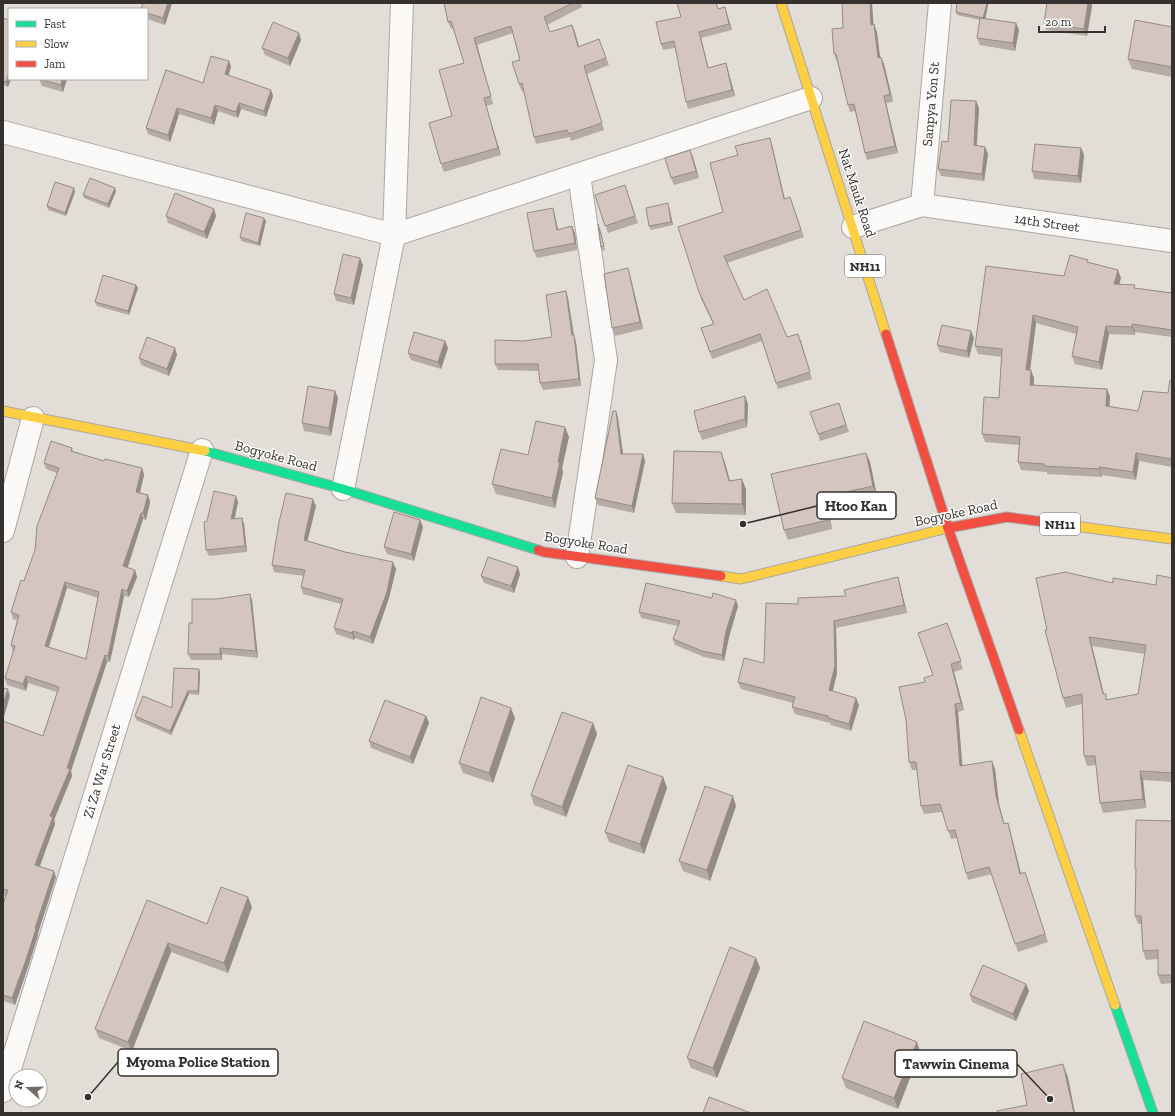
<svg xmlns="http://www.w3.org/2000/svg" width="1175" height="1116" font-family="'Zilla Slab',serif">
  <rect width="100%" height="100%" fill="#e2ddd7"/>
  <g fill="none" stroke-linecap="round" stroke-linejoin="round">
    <g stroke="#aaa7a3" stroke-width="24">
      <g id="street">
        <path d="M3 132 394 235 811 98"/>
        <path d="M922 205 940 3"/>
        <path d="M853 227 922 205 1172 241"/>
        <path d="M343 489 394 235 402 3"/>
        <path d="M3 531 33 418"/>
        <path d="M577 557 606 360 579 175"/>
        <path d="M3 1091 202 450"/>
      </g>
    </g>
    <g stroke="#aaa7a3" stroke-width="11">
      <g id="fast">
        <path d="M205 451 343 489 538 550"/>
        <path d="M1115 1005 1153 1113"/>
      </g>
    </g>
    <g stroke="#aaa7a3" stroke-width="11">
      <g id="slow">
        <path d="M781 3 886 334"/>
        <path d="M3 411 205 451"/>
        <path d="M1074 526 1172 539"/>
        <path d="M721 576 741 579 948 528"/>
        <path d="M1019 730 1115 1005"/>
      </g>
    </g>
    <g stroke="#aaa7a3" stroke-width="11">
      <g id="jam">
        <path d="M886 334 948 528 1007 517 1074 526"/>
        <path d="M948 528 1019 730"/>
        <path d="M538 550 544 552 721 576"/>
      </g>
    </g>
    <use href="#street" stroke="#fbfaf9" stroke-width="22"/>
    <use href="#fast" stroke="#16e098" stroke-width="9"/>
    <use href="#slow" stroke="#ffcf43" stroke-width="9"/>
    <use href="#jam" stroke="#f24e42" stroke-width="9"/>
  </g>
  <g fill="#b6aaa4" fill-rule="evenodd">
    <path d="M143 3H172L165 25 147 19V9Z"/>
    <path d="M444 3H581L582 7 547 25 550 32 572 25 579 47 599 39 609 65 587 74 604 130 571 141 570 137 536 144 534 137 524 91 522 92 519 84 520 60 513 33 477 45 493 104 486 106 501 155 444 172 441 164 464 63 453 28 451 29 448 22Z"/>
    <path d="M872 3 873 25 877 32 880 58 881 57 884 64 893 102 886 103 898 153 867 160 865 153 855 111 850 112 848 105 837 62 834 54 843 28Z"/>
    <path d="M957 3H988V5L985 19 1016 23 1019 30 1015 51 980 45 977 38 980 20 957 15 956 12Z"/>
    <path d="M1092 6 1087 36 1046 30 1044 23Z"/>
    <path d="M725 7 732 30 701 38 708 68 726 63 728 70 735 96 688 109 686 102 675 48 663 50 661 44 718 9Z"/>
    <path d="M3 18 9 79H11L8 87 3 85Z"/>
    <path d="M1172 27V77L1132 69 1128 59Z"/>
    <path d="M299 33 301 40 290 66 265 55 262 48Z"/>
    <path d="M229 61 231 67 228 76 271 90 273 96 266 117 241 109 238 118 218 111 214 125 179 114 170 142 148 134 146 128 203 83Z"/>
    <path d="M39 79H67L63 92 42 86Z"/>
    <path d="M976 101 979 108 977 146 985 147 988 154 984 181 941 176 938 169Z"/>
    <path d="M770 138 772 145 785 199 790 197 804 237 727 263 744 300 787 337 801 340 812 379 778 389 762 341 712 359 701 328 713 324 701 299 699 292 723 212 738 155Z"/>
    <path d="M1081 148 1084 155 1081 183 1034 179 1032 171Z"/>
    <path d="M690 150 699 178 674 185 671 178Z"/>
    <path d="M625 185 638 223 608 233 595 195Z"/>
    <path d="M115 188 116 191 109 208 84 198 83 195Z"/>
    <path d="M75 192 66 216 48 210 47 206Z"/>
    <path d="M669 207 673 225 651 230 649 226Z"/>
    <path d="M553 208 555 216 558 230 572 226 575 234 577 250 537 258 534 251Z"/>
    <path d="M214 209 216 216 207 239 168 223 166 216Z"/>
    <path d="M266 221 260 246 241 241 240 237Z"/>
    <path d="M600 227 605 250 603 251 601 247Z"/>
    <path d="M1088 260V262L1121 278 1119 284 1135 288 1172 293V337L1135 332V335L1109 334 1102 370 1075 364 1072 356 1076 334 1036 323 1030 370 1034 378V385L1107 389 1110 397 1109 406 1138 411 1168 393 1172 380V467L1139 461 1136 480 1102 475V477L1047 474V472L1021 470 1018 462 1019 445 985 442 982 434 999 398 1002 357 978 354 975 346 1064 276Z"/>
    <path d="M363 265 354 305 336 301 334 294Z"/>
    <path d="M630 275 643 329 615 336 612 328Z"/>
    <path d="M136 285 138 288 129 315 97 306 95 302Z"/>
    <path d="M568 298 574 335 576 342 581 386 543 390 540 383 539 371 498 370 495 364 524 341 552 337Z"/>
    <path d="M974 338 969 358 940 352 937 345Z"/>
    <path d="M445 341 448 348 441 369 411 360 408 353Z"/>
    <path d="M175 348 177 355 169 376 141 365 139 358Z"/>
    <path d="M335 391 338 398 331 436 304 431 302 423Z"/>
    <path d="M839 403 849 432 820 441 818 434Z"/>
    <path d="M748 404 747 427 702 440 699 432Z"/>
    <path d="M616 411 618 418 623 454H643L645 461 634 513 598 505 595 498Z"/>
    <path d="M569 437 562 468 563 472 555 508 496 494 492 484 528 455Z"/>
    <path d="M72 448 73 452 104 461 142 468 144 475 140 493 148 495 150 502 146 520 143 519 127 568 135 570 137 577 129 597 124 596 110 662H107L71 771 72 776 54 820 55 824 40 866 56 877 38 933V935L28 967 15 1005 4 1001 3 1004V904L6 896 3 895V721L43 736 57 692 28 683 26 691 7 685 5 678 13 652 11 645 17 620 13 619 11 612 24 581 35 550 57 473 46 469 44 463ZM67 588 98 598 86 659 49 647Z"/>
    <path d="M721 452 725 463 730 481 746 489V515L676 513 672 503Z"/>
    <path d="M866 453 870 462 877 496 827 506 832 529 788 540 784 530Z"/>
    <path d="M238 502 235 518H242L244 524 247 552 209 556 206 550 207 521Z"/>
    <path d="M316 506 307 541 396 569 389 598 373 644 355 638 354 640 336 634 334 628 341 604 303 594 301 587 304 576 274 572 272 565Z"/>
    <path d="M420 520 423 527 414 561 387 554 384 547Z"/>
    <path d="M520 574 514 593 484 583 481 576Z"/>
    <path d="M898 577 907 613 836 628 837 673 833 691 859 705 851 731 831 725 830 723 795 714 792 707 793 703 741 689 738 682 764 663 798 604 846 596Z"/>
    <path d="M1172 578V782L1143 780 1146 808 1103 813 1100 803 1096 765 1087 766 1084 756 1082 704 1066 708 1063 698 1047 630 1113 583 1156 585ZM1092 646 1145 654 1138 694 1108 700 1104 694Z"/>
    <path d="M252 600 258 658 222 654V660H191L188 654 192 623Z"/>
    <path d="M738 606 729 637 724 661 704 657 675 645 673 639 678 626 641 618 639 612Z"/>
    <path d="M947 623 963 669 954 672 964 710 958 712 962 765 995 769 999 804 1004 823H1008L1010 830 1021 874 1025 872 1048 942 1018 952 992 874 968 880 966 873 957 838 951 839 942 812 924 814 921 806 917 770H912L909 762 925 682 933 675Z"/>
    <path d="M199 669 200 673 199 695 189 694 171 735 136 720 135 716 172 708Z"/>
    <path d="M426 716 429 723 413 764 371 748 369 741Z"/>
    <path d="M515 718 493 783 463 773 459 763Z"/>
    <path d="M593 723 597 734 566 817 534 805 531 795Z"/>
    <path d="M663 777 667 788 644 854 609 842 605 832Z"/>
    <path d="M736 806 710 881 683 871 679 861Z"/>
    <path d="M1172 821V983L1161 984 1158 975V959L1146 960 1143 951 1141 924H1138L1135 916 1136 872 1135 868Z"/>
    <path d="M147 900 207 924 252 907 228 973 171 952 132 1051 99 1038 95 1029Z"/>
    <path d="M756 958 760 968 717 1078 691 1068 687 1058Z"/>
    <path d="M1026 984 1029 991 1016 1021 972 1002 970 995Z"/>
    <path d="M917 1042 920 1052 898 1109 846 1088 842 1078Z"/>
  </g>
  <g fill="#948b86">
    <path d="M168 3H172L165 25 163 18Z"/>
    <path d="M870 3H872L874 32 871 25Z"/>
    <path d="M987 3H988V5L985 21 983 18Z"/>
    <path d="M1088 3H1091L1092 6 1087 36 1084 29Z"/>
    <path d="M725 7 727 14 732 30 729 24Z"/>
    <path d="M1016 23 1019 30 1015 51 1013 43Z"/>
    <path d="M874 24 877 32 881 65 878 58Z"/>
    <path d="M572 25 575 32 581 54 578 47Z"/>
    <path d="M699 32 701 38 710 74 708 68Z"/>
    <path d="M299 33 301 40 290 66 288 58Z"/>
    <path d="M474 38 477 45 493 104 491 96Z"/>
    <path d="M881 57 884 64 893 102 890 94Z"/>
    <path d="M229 61 231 67 227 80 225 74Z"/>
    <path d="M726 63 728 70 735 96 732 90Z"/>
    <path d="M9 72V79H11L8 87 6 82Z"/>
    <path d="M62 79H67L63 92 61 85Z"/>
    <path d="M271 90 273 96 266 117 264 111Z"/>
    <path d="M884 96 886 103 898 153 895 146Z"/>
    <path d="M484 98 486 106 501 155 498 148Z"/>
    <path d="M976 101 979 108 976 152 974 145Z"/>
    <path d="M239 103 241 109 238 118 236 112Z"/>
    <path d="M215 105 218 111 214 125 211 118Z"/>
    <path d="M177 108 179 114 170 142 168 135Z"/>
    <path d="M770 138 772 145 786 206 784 199Z"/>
    <path d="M985 147 988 154 984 181 982 174Z"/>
    <path d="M1081 148 1084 155 1081 183 1078 176Z"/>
    <path d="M690 150 693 157 699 178 696 171Z"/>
    <path d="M74 188 75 192 66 216 65 213Z"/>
    <path d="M115 188 116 191 109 208 108 204Z"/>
    <path d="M668 203 669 207 673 225 671 222Z"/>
    <path d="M553 208 555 216 560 237 557 230Z"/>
    <path d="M214 209 216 216 207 239 204 232Z"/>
    <path d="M264 218 266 221 260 246 258 243Z"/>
    <path d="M572 226 575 234 577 250 575 243Z"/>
    <path d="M360 258 363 265 354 305 351 298Z"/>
    <path d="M628 268 630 275 643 329 640 322Z"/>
    <path d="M1118 270 1121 278 1117 292 1114 284Z"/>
    <path d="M136 285 138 288 129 315 128 311Z"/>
    <path d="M566 291 568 298 574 337V335L576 342 581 386 579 379Z"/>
    <path d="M1033 315 1036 323 1029 378 1026 370Z"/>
    <path d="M1132 324 1135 332V335L1132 327Z"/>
    <path d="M1106 326 1109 334 1102 370 1099 362Z"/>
    <path d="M971 331 974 338 969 358 967 351Z"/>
    <path d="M445 341 448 348 441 369 438 362Z"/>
    <path d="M175 348 177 355 169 376 167 369Z"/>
    <path d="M1031 370 1034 378 1033 393 1030 385Z"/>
    <path d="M1107 389 1110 397 1109 414 1106 406Z"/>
    <path d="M335 391 338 398 331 436 329 428Z"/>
    <path d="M745 396 748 404 747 427 745 419Z"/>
    <path d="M616 411 618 418 624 461 621 454Z"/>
    <path d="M565 427 569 437 562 468 563 472 555 508 552 498 558 462Z"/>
    <path d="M721 452 725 463 733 492 729 481Z"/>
    <path d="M866 453 870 462 877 496 873 486Z"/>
    <path d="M1136 453 1139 461 1136 480 1133 472Z"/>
    <path d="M643 454 645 461 634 513 632 506Z"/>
    <path d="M1099 467 1102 475V477L1099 469Z"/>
    <path d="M142 468 144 475 138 499 136 492Z"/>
    <path d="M742 479 746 489V515L742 504Z"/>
    <path d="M148 495 150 502 146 520 143 513Z"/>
    <path d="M236 496 238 502 233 525 231 519Z"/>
    <path d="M824 497 827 506 832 529 829 520Z"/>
    <path d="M313 499 316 506 306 547 304 540Z"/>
    <path d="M141 513 143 519 126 573 123 566Z"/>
    <path d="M242 518 244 524 247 552 245 546Z"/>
    <path d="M420 520 423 527 414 561 411 554Z"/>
    <path d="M393 562 396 569 389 598 373 644 370 637Z"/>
    <path d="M518 567 520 574 514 593 511 586Z"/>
    <path d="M135 570 137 577 129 597 127 591Z"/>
    <path d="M898 577 907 613 904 605Z"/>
    <path d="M65 582 67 588 47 652 45 646Z"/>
    <path d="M122 589 124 596 110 662 108 656Z"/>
    <path d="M250 594 252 600 258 658 256 651Z"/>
    <path d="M736 600 738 606 729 637 724 661 722 655 726 631Z"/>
    <path d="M834 621 836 628 837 673 831 697 829 690Z"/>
    <path d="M353 631 355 638 354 640 352 633Z"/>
    <path d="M1089 637 1092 646 1106 703 1103 694Z"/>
    <path d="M220 648 222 654V660L220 654Z"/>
    <path d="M105 655 107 662 71 771 72 776 54 820 55 824 38 871 35 865 50 816Z"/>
    <path d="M951 664 954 672 964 710 961 703Z"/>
    <path d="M199 669 200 673 199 695 198 691Z"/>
    <path d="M26 676 28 683 26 691 23 684Z"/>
    <path d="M8 689 10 696 3 720V704Z"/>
    <path d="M188 691 189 694 171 735 170 731Z"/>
    <path d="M856 698 859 705 851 731 849 724Z"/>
    <path d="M955 704 958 712 963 773 960 766Z"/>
    <path d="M511 708 515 718 493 783 489 773Z"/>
    <path d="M426 716 429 723 413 764 410 757Z"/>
    <path d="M593 723 597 734 566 817 562 807Z"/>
    <path d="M992 761 995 769 999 804 1006 831 996 796Z"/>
    <path d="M1140 771 1143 780 1146 808 1143 799Z"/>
    <path d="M663 777 667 788 644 854 640 844Z"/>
    <path d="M733 796 736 806 710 881 707 870Z"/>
    <path d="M1008 823 1010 830 1023 882 1020 874Z"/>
    <path d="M54 871 56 877 38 933V935L28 967 15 1005 12 998Z"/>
    <path d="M248 897 252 907 228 973 224 963Z"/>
    <path d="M168 943 171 952 132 1051 128 1042Z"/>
    <path d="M756 958 760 968 717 1078 713 1068Z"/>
    <path d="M1026 984 1029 991 1016 1021 1013 1014Z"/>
    <path d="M917 1042 920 1052 898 1109 894 1098Z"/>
    <path d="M1063 1064 1068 1077 1075 1113H1074Z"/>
  </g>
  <g fill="#d4c6bf" stroke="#948b86" fill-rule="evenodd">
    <path d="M143 3H168L163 18 147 13V9H141Z"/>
    <path d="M444 3H573L544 17 550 32 572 25 578 47 599 39 606 58 584 66 602 123 569 134 567 130 534 137 522 83 519 84 512 62 520 60 511 26 474 38 491 96 484 98 498 148 441 164 429 123 452 116 439 70 464 63 451 21 448 22Z"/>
    <path d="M677 3H716L718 9 725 7 729 24 699 32 708 68 726 63 732 90 686 102 674 41 661 44 656 22 681 17Z"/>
    <path d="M842 3H870L871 25 874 24 878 58 881 57 890 94 884 96 895 146 865 153 854 104 848 105 836 54H834L832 29 843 28Z"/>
    <path d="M957 3H987L983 18 956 12Z"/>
    <path d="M1047 3H1088L1084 29 1044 23Z"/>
    <path d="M3 18 9 20V72L6 82 3 81Z"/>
    <path d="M980 18 1016 23 1013 43 977 38Z"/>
    <path d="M1135 20 1172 27V67L1128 59Z"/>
    <path d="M273 22 299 33 288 58 262 48Z"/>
    <path d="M211 56 229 61 225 74 271 90 264 111 239 103 236 112 215 105 211 118 177 108 168 135 146 128 166 70 203 83Z"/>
    <path d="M39 79H62L61 85Z"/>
    <path d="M951 100 976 101 974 145 985 147 982 174 938 169 942 141 948 142Z"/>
    <path d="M770 138 784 199 790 197 801 230 724 256 744 300 767 289 787 337 798 334 810 372 776 383 760 334 710 352 701 328 714 324 699 292 678 227 723 212 710 163 738 155 735 146Z"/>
    <path d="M1035 144 1081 148 1078 176 1032 171Z"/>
    <path d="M690 150 696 171 671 178 665 158Z"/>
    <path d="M90 178 115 188 108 204 83 195Z"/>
    <path d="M55 182 74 188 65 213 47 206Z"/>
    <path d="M625 185 635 216 605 226 595 195Z"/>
    <path d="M175 193 214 209 204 232 166 216Z"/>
    <path d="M668 203 671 222 649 226 646 208Z"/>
    <path d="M553 208 557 230 572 226 575 243 534 251 527 213Z"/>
    <path d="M246 213 264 218 258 243 240 237Z"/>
    <path d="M598 224 604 246 601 247Z"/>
    <path d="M343 254 360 258 351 298 334 294Z"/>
    <path d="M1070 255 1088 260 1087 262 1118 270 1114 284 1135 285 1134 288 1172 293V330L1132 324V327L1106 326 1099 362 1072 356 1078 327 1033 315 1026 370H1031L1030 385 1107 389 1106 406 1138 411 1143 391 1168 393 1170 380H1172V459L1136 453 1133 472 1099 467V469L1044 466V464L1018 462 1020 437 982 434 984 397 999 398 1002 349 975 346 986 266 1064 276Z"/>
    <path d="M628 268 640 322 612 328 604 274Z"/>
    <path d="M103 275 136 285 128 311 95 302Z"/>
    <path d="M566 291 572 335H574L579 379 540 383 538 364H495V340L524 341 552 337 546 295Z"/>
    <path d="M942 325 971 331 967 351 937 345Z"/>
    <path d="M414 332 445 341 438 362 408 353Z"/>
    <path d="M147 337 175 348 167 369 139 358Z"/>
    <path d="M308 386 335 391 329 428 302 423Z"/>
    <path d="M745 396V419L699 432 694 411Z"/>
    <path d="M839 403 846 425 818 434 810 412Z"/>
    <path d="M613 411H616L621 454H643L632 506 595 498Z"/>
    <path d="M536 421 565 427 558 462H560L552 498 492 484 501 449 528 455Z"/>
    <path d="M51 441 72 448 71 451 104 461 105 459 142 468 136 492 148 495 143 513H141L123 566 135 570 127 591 122 589 108 656 105 655 67 768 70 769 50 816 53 817 35 865 54 871 35 928 36 929 26 960 12 998 3 995V904L8 890 3 889V721L43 736 59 687 26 676 23 684 5 678 15 646 11 645 19 615 11 612 21 580 24 581 35 550 37 526 59 468 44 463ZM65 582 99 592 86 659 45 646Z"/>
    <path d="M674 451 721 452 729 481 742 479V504L672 503Z"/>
    <path d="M866 453 873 486 824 497 829 520 784 530 771 474Z"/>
    <path d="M214 491 236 496 231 519 242 518 245 546 206 550 204 522 207 521Z"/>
    <path d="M286 493 313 499 304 540 345 552 393 562 387 592 370 637 353 631 352 633 334 628 343 599 301 587 305 570 272 565 279 522Z"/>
    <path d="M394 512 420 520 411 554 384 547Z"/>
    <path d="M488 557 518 567 511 586 481 576Z"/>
    <path d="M1065 572 1113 583V578L1156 585 1157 575 1172 578V773L1140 771 1143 799 1100 803 1095 756H1084L1082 694 1063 698 1045 630H1047L1036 578ZM1089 637 1146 645 1138 694 1106 700V694H1103Z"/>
    <path d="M898 577 904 605 834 621 835 666 829 690 856 698 849 724 828 718V716L792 707 795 697 738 682 744 658 764 663 766 603 798 604V598L846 596 844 590Z"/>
    <path d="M646 583 712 598 713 593 736 600 726 631 722 655 702 651 673 639 680 621 639 612Z"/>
    <path d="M250 594 256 651 220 648V654H188L189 623H192V599H217Z"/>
    <path d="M947 623 961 661 951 664 961 703 955 704 960 766 992 761 996 796 1004 824 1008 823 1020 874 1025 872 1045 934 1015 944 989 867 966 873 955 830 948 831 940 804 921 806 916 762H909L906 720 899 687 925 682 924 678 933 675 918 633Z"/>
    <path d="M174 668 199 669 198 691H188L170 731 135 716 143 696 172 708Z"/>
    <path d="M3 688 8 689 3 704Z"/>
    <path d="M481 697 511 708 489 773 459 763Z"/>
    <path d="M385 700 426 716 410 757 369 741Z"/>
    <path d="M562 712 593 723 562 807 531 795Z"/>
    <path d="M628 765 663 777 640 844 605 832Z"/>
    <path d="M705 786 733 796 707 870 679 861Z"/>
    <path d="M1136 820 1172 821V976V975H1158V950L1143 951 1141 916H1135L1136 868H1135Z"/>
    <path d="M221 887 248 897 224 963 168 943 128 1042 95 1029 147 900 207 924Z"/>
    <path d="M730 947 756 958 713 1068 687 1058Z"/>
    <path d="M983 965 1026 984 1013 1014 970 995Z"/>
    <path d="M864 1021 917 1042 894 1098 842 1078Z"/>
    <path d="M1063 1064 1074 1113H997V1111L1027 1105 1021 1074Z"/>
    <path d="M709 1097 751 1113H703Z"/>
  </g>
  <g text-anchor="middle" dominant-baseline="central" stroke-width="3" stroke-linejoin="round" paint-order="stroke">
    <g fill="#fff" stroke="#726f6d" stroke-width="1">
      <rect x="845" y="255" width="40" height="22" rx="3"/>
      <rect x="1040" y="513" width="40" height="22" rx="3"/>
    </g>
    <g font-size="13" font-weight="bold" fill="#35312e">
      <text x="865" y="266">NH11</text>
      <text x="1060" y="524">NH11</text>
    </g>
    <g font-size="14" fill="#35312e" stroke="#fff">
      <text transform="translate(931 104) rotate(-85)">Sanpya Yon St</text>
      <text transform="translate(857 193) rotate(72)">Nat Mauk Road</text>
      <text transform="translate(1047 223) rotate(8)">14th Street</text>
      <text transform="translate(276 456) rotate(15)">Bogyoke Road</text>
      <text transform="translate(956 513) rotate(-12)">Bogyoke Road</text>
      <text transform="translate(586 543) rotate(9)">Bogyoke Road</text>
      <text transform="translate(102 771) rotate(-73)">Zi Za War Street</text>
    </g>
  </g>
  <path fill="none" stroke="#35312e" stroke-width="1.5" d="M743 524L817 506M88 1097L118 1062M1050 1099L1017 1064"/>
  <g fill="#35312e" stroke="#fff" stroke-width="1.5">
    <circle cx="743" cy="524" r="4"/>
    <circle cx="88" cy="1097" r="4"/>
    <circle cx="1050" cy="1099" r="4"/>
  </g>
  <g fill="#fff" stroke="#35312e" stroke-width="1.5">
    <rect x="817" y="492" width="79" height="27" rx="4"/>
    <rect x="118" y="1049" width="160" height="27" rx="4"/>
    <rect x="895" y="1050" width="122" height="27" rx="4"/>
  </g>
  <g font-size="15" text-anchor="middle" font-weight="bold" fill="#35312e">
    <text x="856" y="511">Htoo Kan</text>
    <text x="198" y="1067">Myoma Police Station</text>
    <text x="956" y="1069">Tawwin Cinema</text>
  </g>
  <rect width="1175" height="1116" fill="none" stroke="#35312e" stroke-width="8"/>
  <rect x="8" y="8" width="140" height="72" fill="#ffffff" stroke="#aeadab"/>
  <rect x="16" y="21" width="20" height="6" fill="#16e098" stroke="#aeadab"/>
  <text x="44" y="28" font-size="12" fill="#35312e">Fast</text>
  <rect x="16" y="41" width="20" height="6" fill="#ffcf43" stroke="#aeadab"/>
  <text x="44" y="48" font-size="12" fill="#35312e">Slow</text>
  <rect x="16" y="61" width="20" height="6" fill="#f24e42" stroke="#aeadab"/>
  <text x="44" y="68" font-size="12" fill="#35312e">Jam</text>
  <g transform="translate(28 1088) rotate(290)"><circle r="19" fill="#ffffff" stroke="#aeadab"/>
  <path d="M0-3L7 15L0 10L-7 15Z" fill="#726d69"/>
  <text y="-6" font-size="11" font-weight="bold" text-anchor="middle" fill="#35312e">N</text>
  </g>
  <path d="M1039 26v6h66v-6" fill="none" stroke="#35312e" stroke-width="2"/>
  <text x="1045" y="26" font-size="12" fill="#35312e" stroke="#ffffff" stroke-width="3" paint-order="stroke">20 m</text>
</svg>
